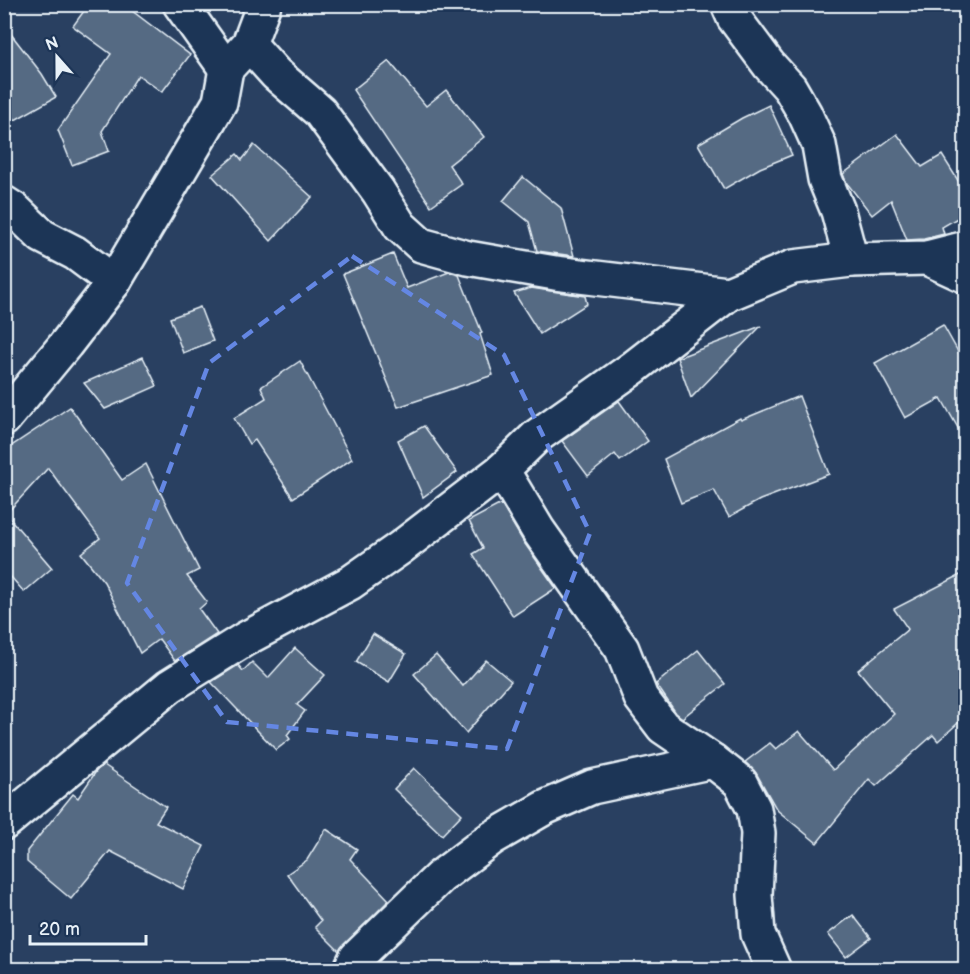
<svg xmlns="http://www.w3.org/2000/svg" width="970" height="974" font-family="'Balsamiq Sans',sans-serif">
  <rect width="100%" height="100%" fill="#294061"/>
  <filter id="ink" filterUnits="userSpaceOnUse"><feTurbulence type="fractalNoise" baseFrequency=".0167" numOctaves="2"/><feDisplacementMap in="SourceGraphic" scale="12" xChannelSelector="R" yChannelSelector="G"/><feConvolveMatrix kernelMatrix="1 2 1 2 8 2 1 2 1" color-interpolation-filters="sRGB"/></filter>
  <g filter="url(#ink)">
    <g fill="#556a83" stroke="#e8f1f8" stroke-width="1.5">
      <path d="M89 4H123L190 55 162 92 138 75 102 131 109 151 72 165 58 130 111 54 73 26Z"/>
      <path d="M4 25 42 74 56 97 15 120 4 101Z"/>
      <path d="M389 61 426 106 446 90 484 137 449 165 462 184 431 206 353 90Z"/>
      <path d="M769 105 792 155 760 168 724 189 698 144 742 118Z"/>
      <path d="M897 134 922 167 942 155 966 193V213L942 227 944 234 924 239 907 240 891 200 872 215 846 182 843 174Z"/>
      <path d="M254 145 312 197 271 241 212 175 237 154 242 160Z"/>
      <path d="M523 177 561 208 574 256 537 251 529 222 503 201Z"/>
      <path d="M393 254 407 288 449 272 459 275 482 333 480 334 493 375 398 407 343 274Z"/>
      <path d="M531 288 585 296 587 304 540 334 514 293Z"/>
      <path d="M200 307 213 341 183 353 170 318Z"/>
      <path d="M943 325 966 366V442L941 398 905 418 875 363Z"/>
      <path d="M761 326 691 398 677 358Z"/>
      <path d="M143 357 157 386 105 409 84 383Z"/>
      <path d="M300 361 352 459 293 498 255 440 249 444 234 418 266 398 261 387Z"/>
      <path d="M799 396 829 474 760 500 729 517 714 490 681 503 664 459 740 418 741 420Z"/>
      <path d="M619 401 648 441 620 461 615 454 588 476 562 441Z"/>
      <path d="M70 407 122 480 146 464 199 570 187 576 207 602 199 609 217 634 175 661 159 639 140 653 104 582 81 553 100 538 48 468 6 514 52 568 24 592 4 569V451Z"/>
      <path d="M424 426 457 472 423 497 398 440Z"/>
      <path d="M501 504 523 541 556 588 513 616 473 554 483 548 469 521Z"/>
      <path d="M966 572V716L938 741 933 735 876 786 869 779 817 843 777 810 756 773 745 762 770 743 776 749 799 731 833 770 894 714 858 670 908 629 894 609Z"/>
      <path d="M373 634 406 654 389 682 356 662Z"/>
      <path d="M295 648 325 675 297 705 305 711 287 735 290 739 276 750 211 682 238 665 243 671 252 662 268 678Z"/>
      <path d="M698 650 725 684 682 718 676 713 656 684Z"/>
      <path d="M436 655 463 686 486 660 511 681 466 733 414 674Z"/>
      <path d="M104 765 166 807 156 822 204 846 183 889 110 851 71 899 27 862V851L73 794 78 798 97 770Z"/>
      <path d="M414 768 462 814 442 835 394 789Z"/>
      <path d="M326 829 357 849 350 859 389 900 339 951 315 927 321 921 287 874 307 860Z"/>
      <path d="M853 915 871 938 846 957 828 934Z"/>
    </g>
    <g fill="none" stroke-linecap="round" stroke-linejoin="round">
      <g stroke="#e8f1f8" stroke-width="38">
        <g id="minor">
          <path d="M180 4 226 69"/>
          <path d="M728 4 734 18 769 65 790 88 805 114 819 145 825 179 838 211 851 260"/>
          <path d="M249 44 276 74 320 112 378 191 400 226 421 245 468 258 555 273 728 294"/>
          <path d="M4 203 15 210 42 236 75 253 114 282"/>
          <path d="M927 258 966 276"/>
          <path d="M4 419 66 344 114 282 220 102 226 69 249 44 264 4"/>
          <path d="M502 470 538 530 622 649 641 698 663 727 713 761 740 782 754 809 758 833 755 895 758 934 774 970"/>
          <path d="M4 823 170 686 245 639 350 583 400 548 502 470 537 436 633 368 728 294 793 267 851 260 927 258 966 248"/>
          <path d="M350 970 356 958 440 877 492 838 544 808 592 787 713 761"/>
        </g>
      </g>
      <use href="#minor" stroke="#1d3557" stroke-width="33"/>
    </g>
  </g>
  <path fill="none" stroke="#6487e3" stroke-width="4.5" stroke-dasharray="12 8" stroke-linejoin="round" d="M352 256 504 355 590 533 507 749 227 722 127 583 209 363Z"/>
  <rect width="970" height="974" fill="none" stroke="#1d3557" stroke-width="24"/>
  <rect x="12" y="12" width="946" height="950" fill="none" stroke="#e8f1f8" stroke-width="2" filter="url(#ink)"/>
  <g transform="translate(57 57) rotate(339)" stroke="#1d3557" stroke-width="4.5" paint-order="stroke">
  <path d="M0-4.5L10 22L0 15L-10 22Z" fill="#e8f1f8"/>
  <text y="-9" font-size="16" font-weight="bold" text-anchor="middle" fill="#e8f1f8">N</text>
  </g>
  <path d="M30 935v9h116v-9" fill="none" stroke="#e8f1f8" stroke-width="3"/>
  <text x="39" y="935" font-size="18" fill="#e8f1f8" stroke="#1d3557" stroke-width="4.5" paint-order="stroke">20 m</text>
</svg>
